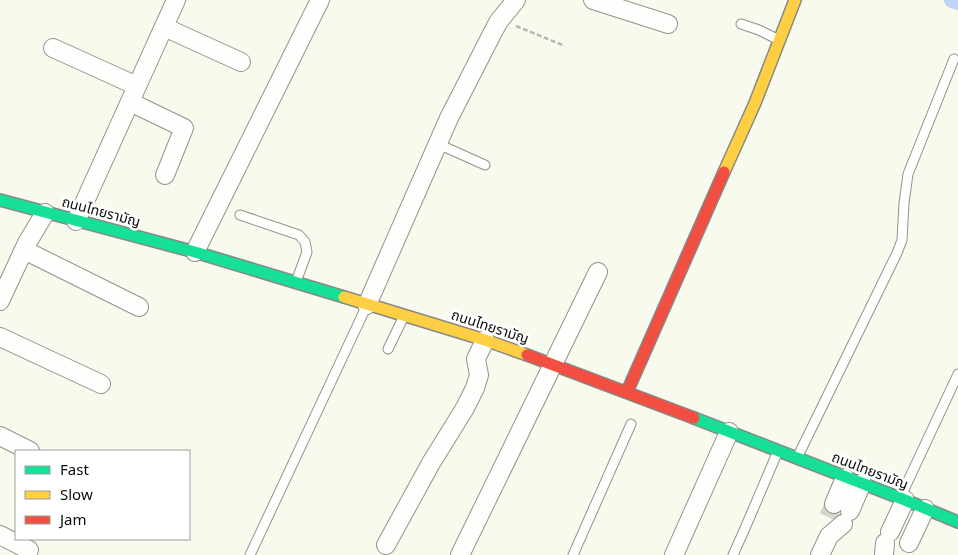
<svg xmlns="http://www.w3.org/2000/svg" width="958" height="555" font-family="Georgia,'Noto Sans Thai',serif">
  <rect width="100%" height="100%" fill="#f8faee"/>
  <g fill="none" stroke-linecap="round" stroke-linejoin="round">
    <path stroke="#c1d3f7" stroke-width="16" d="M952 0 958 2"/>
    <path stroke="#d4d6cc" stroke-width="18" stroke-dasharray="18 9" stroke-linecap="butt" d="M828 517 834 504"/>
    <g stroke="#92938d" stroke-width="11">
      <g id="lane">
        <path d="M741 24 759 30 777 39"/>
        <path d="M438 144 485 165"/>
        <path d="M240 215 299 235 305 242 307 252 296 282"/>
        <path d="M388 349 403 318"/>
        <path d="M798 456 897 253 902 240 904 203 908 174 954 59"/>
        <path d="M901 496 958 374"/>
        <path d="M250 555 367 305"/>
        <path d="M573 555 631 424"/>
        <path d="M733 555 746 526 778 451"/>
      </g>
    </g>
    <g stroke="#92938d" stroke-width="20">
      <g id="street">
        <path d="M593 0 668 24"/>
        <path d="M164 27 241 62"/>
        <path d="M53 48 137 86"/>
        <path d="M130 102 184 128 165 175"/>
        <path d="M76 221 176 0"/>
        <path d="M24 250 139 307"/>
        <path d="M195 252 320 0"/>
        <path d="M0 301 27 243 45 213"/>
        <path d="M367 305 449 118 495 28 499 21 516 0"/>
        <path d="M0 337 101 384"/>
        <path d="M0 436 30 451"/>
        <path d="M834 504 845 478"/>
        <path d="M850 511 862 483"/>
        <path d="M890 532 905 500"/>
        <path d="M0 535 29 550"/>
        <path d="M909 543 925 509"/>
        <path d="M386 545 431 463 465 408 475 388 479 375 476 359 485 340"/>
        <path d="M460 555 598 272"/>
        <path d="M674 555 729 432"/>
        <path d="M820 555 829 536 843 524"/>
        <path d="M884 555 885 543"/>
      </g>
    </g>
    <g stroke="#888984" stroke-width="14">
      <g id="fast">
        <path d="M0 200 195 252 344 297"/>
        <path d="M694 418 900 498 958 522"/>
      </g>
    </g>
    <g stroke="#888984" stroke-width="14">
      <g id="slow">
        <path d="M724 172 755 103 795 0"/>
        <path d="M344 297 485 340 527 355"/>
      </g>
    </g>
    <g stroke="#888984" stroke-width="14">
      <g id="jam">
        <path d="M527 355 694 418"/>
        <path d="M627 392 724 172"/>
      </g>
    </g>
    <path stroke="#b7b7b5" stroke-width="2.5" stroke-dasharray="5 2.5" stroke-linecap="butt" d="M516 26 565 46"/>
    <use href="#lane" stroke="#fefefc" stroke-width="9"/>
    <use href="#street" stroke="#fefefc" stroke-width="18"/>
    <use href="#fast" stroke="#16e098" stroke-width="11"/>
    <use href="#slow" stroke="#ffcf43" stroke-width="11"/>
    <use href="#jam" stroke="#f24e42" stroke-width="11"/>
  </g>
  <g text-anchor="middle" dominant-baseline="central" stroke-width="5" stroke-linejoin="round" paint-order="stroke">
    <g font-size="14" fill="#0b0b0b" stroke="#fff">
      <text transform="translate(101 212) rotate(15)">ถนนไทยรามัญ</text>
      <text transform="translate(490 327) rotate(18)">ถนนไทยรามัญ</text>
      <text transform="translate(870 471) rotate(21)">ถนนไทยรามัญ</text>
    </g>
  </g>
  <rect x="15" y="450" width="175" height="90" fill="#ffffff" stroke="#9d9d9d"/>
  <rect x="25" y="466" width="25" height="8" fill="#16e098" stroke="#9d9d9d"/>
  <text x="60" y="475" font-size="15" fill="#0b0b0b">Fast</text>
  <rect x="25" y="491" width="25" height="8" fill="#ffcf43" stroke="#9d9d9d"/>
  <text x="60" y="500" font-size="15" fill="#0b0b0b">Slow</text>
  <rect x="25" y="516" width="25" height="8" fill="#f24e42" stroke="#9d9d9d"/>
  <text x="60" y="525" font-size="15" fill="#0b0b0b">Jam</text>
</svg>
